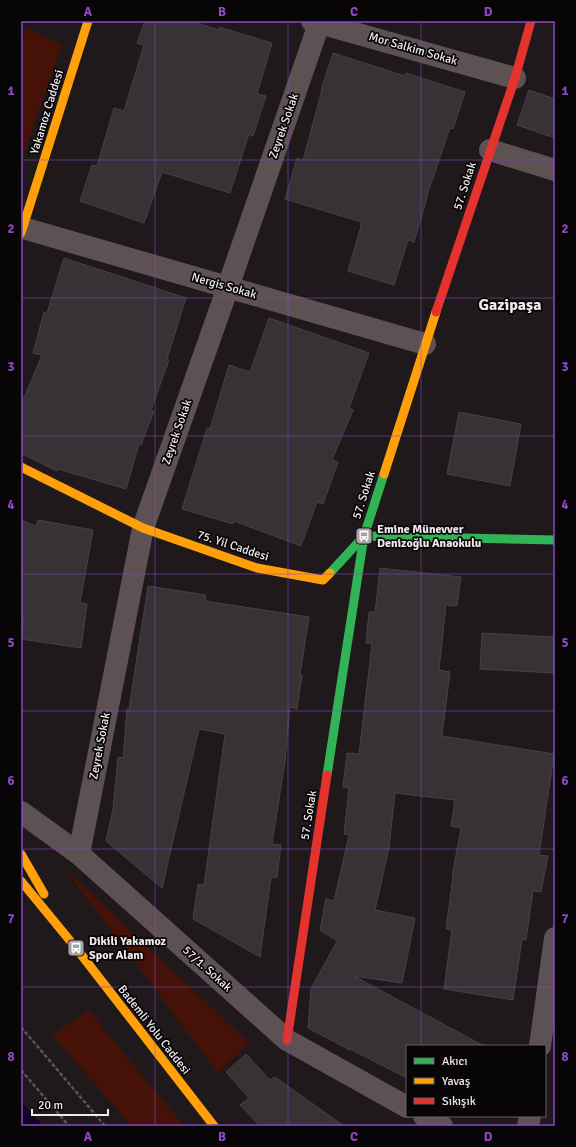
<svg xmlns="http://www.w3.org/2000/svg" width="576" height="1147" font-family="Signika,sans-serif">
  <rect width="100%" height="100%" fill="#1f191c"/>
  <g fill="#461106">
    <path d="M26 28 62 45 21 161V46Z"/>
    <path d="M64 868 249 1043 218 1073Z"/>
    <path d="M90 1010 107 1033 184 1126H132L52 1035Z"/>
  </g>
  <path fill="#150323" d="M21 1101 43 1126H21Z"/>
  <g fill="#363235" stroke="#454144">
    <path d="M145 21H192L218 30 219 27 272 43 257 94 266 96 253 136 249 134 230 193 162 172 144 223 80 201 92 165 97 166 114 108 124 111 144 45 137 43Z"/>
    <path d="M333 53 405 76 406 73 465 92 453 129 450 128 426 198H427L414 242 408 240 394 285 348 271 361 226 360 225 361 222 285 199 297 158 303 160 322 90H321Z"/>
    <path d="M529 90 555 99V138L517 125Z"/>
    <path d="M64 258 186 298 167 359 169 360 151 410 154 411 141 445 139 444 126 489 58 469 57 471 27 456 21 455V398H24L42 355 33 353 44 312 47 313Z"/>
    <path d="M269 318 369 353 349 408 353 410 332 460 338 462 323 504 317 502 301 546 234 521 233 524 182 509 207 428 210 429 229 365 250 372Z"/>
    <path d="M459 412 521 424 510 486 447 474Z"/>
    <path d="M21 520 36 526 38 520 93 530 80 603 87 604 81 648 21 639 24 618 21 617Z"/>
    <path d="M380 568 461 577 457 606 446 605 439 670 450 672 442 736 554 754 539 855 548 856 541 892 533 891 526 940 522 939 513 1000 444 989 452 930 446 929 453 877H452L461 828 451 826 455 800 395 793 389 848 375 910 415 918 402 983 354 976 484 1046H407V1078L350 1049V1050L308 1028 311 989 337 941 320 930 326 899 334 901 349 835 344 834 349 788 343 787 347 753 359 754 372 644 366 643 369 612H375Z"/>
    <path d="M148 586 206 595 205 601 309 617 300 675H302L297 709 290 707 285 761 272 844 281 845 277 878 271 877 260 957 193 919 198 884 204 885 225 734 199 729 162 888 106 841 113 809 118 757 123 758 127 709H129Z"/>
    <path d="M482 633 555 637V673L480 669Z"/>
    <path d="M246 1054 270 1080 275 1077 344 1126H260L240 1105 249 1098 226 1072Z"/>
  </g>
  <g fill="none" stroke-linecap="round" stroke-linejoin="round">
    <g stroke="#5b5355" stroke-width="2.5" stroke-dasharray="4 2" stroke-linecap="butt">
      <path d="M21 1027 105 1126"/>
      <path d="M21 1070 69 1126"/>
    </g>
    <g stroke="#5e5153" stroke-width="22">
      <path d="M312 21 515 78"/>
      <path d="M490 150 555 170"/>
      <path d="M23 228 425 344"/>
      <path d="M21 812 79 854 287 1040 407 1107"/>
      <path d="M79 854 143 528 228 287 320 21"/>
      <path d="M540 1046 555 938"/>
      <path d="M424 1116 442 1126"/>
      <path d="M528 1126 530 1116"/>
    </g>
    <g stroke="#30b455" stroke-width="9">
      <path d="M330 573 364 536 555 540"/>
      <path d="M327 775 364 536 384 474"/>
    </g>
    <g stroke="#ff9f0a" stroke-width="9">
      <path d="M21 233 88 21"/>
      <path d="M21 467 143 528 257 568 323 580 330 573"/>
      <path d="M384 474 436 312"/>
      <path d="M21 854 44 894"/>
      <path d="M21 881 76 948 214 1126"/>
    </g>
    <g stroke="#e5322d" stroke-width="9">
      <path d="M436 312 515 78 531 21"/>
      <path d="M287 1040 327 775"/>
    </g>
  </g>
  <path fill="none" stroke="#8d48c6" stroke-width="1" stroke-opacity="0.55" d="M155 21V1126M288 21V1126M421 21V1046M21 160H555M21 298H555M21 436H555M21 574H555M21 711H555M21 849H555M21 987H555M421 1116V1126"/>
  <defs>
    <g id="bus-square" transform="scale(0.9)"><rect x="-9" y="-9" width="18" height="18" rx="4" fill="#a7a1a3" stroke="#080506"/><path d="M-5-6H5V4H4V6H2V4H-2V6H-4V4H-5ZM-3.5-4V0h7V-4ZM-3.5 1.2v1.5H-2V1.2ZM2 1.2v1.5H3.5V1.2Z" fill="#fff"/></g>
  </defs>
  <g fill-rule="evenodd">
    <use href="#bus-square" x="364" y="536"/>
    <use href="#bus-square" x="76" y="948"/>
  </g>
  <g text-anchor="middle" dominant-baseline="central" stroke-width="3.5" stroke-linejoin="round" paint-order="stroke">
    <g font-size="12" fill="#f0eaec" stroke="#080506">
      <text transform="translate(413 49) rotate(16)">Mor Salkim Sokak</text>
      <text transform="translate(47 112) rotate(-73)">Yakamoz Caddesi</text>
      <text transform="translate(284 126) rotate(-71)">Zeyrek Sokak</text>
      <text transform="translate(465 186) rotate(-72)">57. Sokak</text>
      <text transform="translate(224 286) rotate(16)">Nergis Sokak</text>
      <text transform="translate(177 432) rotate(-71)">Zeyrek Sokak</text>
      <text transform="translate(364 495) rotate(-72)">57. Sokak</text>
      <text transform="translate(233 546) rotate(18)">75. Yil Caddesi</text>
      <text transform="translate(100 746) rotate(-79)">Zeyrek Sokak</text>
      <text transform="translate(309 815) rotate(-81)">57. Sokak</text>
      <text transform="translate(207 969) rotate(42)">57/1. Sokak</text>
      <text transform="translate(154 1030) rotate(52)">Bademli Yolu Caddesi</text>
    </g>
    <g font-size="12" font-weight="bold" fill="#f0eaec" stroke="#080506" text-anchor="start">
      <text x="377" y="529">Emine Münevver<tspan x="377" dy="14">Denizoğlu Anaokulu</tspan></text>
      <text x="89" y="941">Dikili Yakamoz<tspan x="89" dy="14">Spor Alanı</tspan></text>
    </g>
    <g font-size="16" font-weight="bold" fill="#f0eaec" stroke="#080506">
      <text x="510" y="305">Gazipaşa</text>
    </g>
  </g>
  <rect width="576" height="1147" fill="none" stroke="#080506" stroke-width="44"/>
  <rect x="406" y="1045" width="140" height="72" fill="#080506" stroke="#656162"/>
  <rect x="414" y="1058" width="20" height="6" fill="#30b455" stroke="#656162"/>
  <text x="442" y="1065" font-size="12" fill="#f0eaec">Akıcı</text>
  <rect x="414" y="1078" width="20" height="6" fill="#ff9f0a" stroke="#656162"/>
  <text x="442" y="1085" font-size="12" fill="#f0eaec">Yavaş</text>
  <rect x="414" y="1098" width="20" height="6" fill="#e5322d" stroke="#656162"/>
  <text x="442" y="1105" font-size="12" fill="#f0eaec">Sıkışık</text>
  <path d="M32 1109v6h76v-6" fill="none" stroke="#f0eaec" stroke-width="2"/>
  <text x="38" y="1109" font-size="12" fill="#f0eaec" stroke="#080506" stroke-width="3" paint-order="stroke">20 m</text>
  <rect x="22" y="22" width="532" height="1103" fill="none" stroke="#8d48c6" stroke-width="1.5"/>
  <g font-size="13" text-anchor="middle" font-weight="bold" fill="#8d48c6">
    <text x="88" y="16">A</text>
    <text x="222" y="16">B</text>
    <text x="354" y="16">C</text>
    <text x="488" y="16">D</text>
    <text x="11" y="95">1</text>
    <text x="565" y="95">1</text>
    <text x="11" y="233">2</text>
    <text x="565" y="233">2</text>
    <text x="11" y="371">3</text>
    <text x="565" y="371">3</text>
    <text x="11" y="509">4</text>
    <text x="565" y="509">4</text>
    <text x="11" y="647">5</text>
    <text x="565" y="647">5</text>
    <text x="11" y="785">6</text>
    <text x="565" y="785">6</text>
    <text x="11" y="923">7</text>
    <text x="565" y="923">7</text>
    <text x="11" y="1061">8</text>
    <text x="565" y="1061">8</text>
    <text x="88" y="1141">A</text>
    <text x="222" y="1141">B</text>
    <text x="354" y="1141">C</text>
    <text x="488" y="1141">D</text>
  </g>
</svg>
